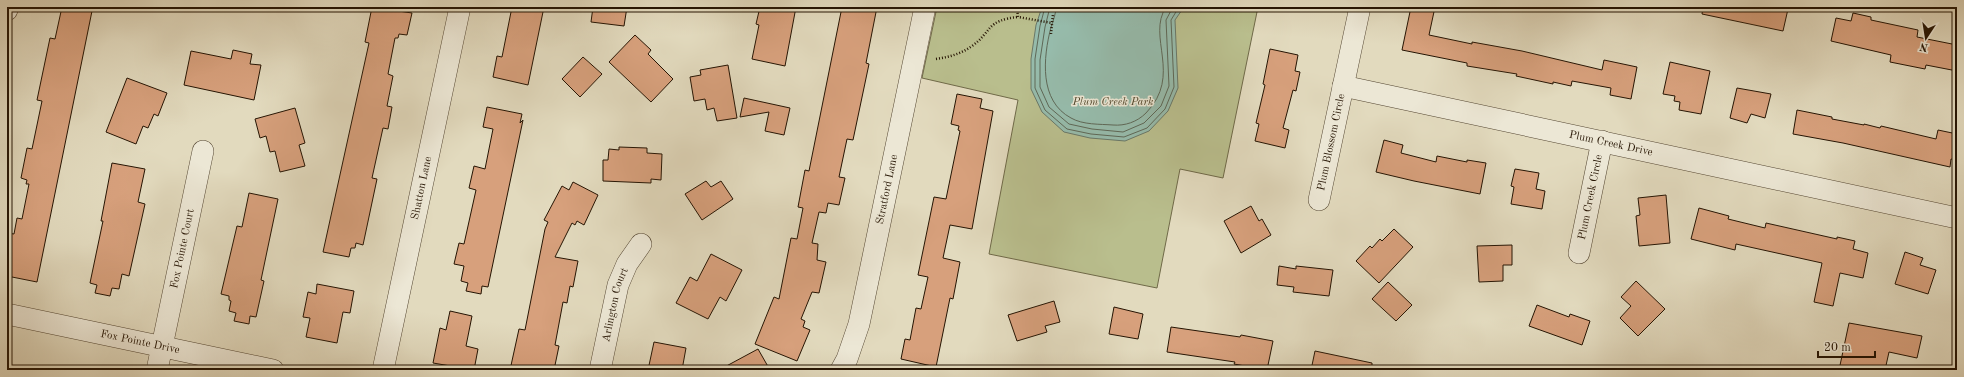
<svg xmlns="http://www.w3.org/2000/svg" width="1964" height="377" font-family="'Old Standard TT',serif">
  <rect width="100%" height="100%" fill="#e2dabe"/>
  <filter id="stains"><feTurbulence type="fractalNoise" baseFrequency=".005" numOctaves="4"/><feColorMatrix values="0 0 0 0 .2 0 0 0 0 .09 0 0 0 0 .02 0 0 0 .5 -.17"/></filter>
  <radialGradient id="worn" r=".72"><stop offset=".6" stop-color="#630" stop-opacity="0"/><stop offset="1" stop-color="#630" stop-opacity=".3"/></radialGradient>
  <path fill="#b9be8d" stroke="#6f6948" d="M937 7H1258L1223 178 1180 169 1157 288 989 254 1018 100 922 78Z"/>
  <path fill="#96bbab" stroke="#697868" d="M1042 7H1184L1175 20 1178 88 1168 111 1149 131 1125 141 1090 138 1064 132 1042 112 1031 89V59L1036 25Z"/>
  <g fill="none" stroke-linecap="round" stroke-linejoin="round">
    <g stroke="#5e6857" stroke-width="1">
      <path d="M1045 7 1040 26 1035 59V88L1045 110 1067 129 1091 134 1124 137 1147 128 1165 109 1174 87 1171 20 1179 7"/>
      <path d="M1050 7 1045 27 1040 60V87L1049 107 1069 124 1092 129 1123 132 1144 123 1161 106 1169 86 1166 20 1173 7"/>
      <path d="M1056 7C1056 14 1053 21 1051 27 1043 58 1039 101 1071 118 1083 125 1100 124 1113 125 1125 126 1137 122 1146 113 1183 75 1146 37 1166 7"/>
    </g>
  </g>
  <g fill="#d7a07c" stroke="#251403">
    <path d="M62 7H72L92 11 37 282 7 276V233L14 234 17 218 22 219 29 184H26L27 180 21 178 27 148 32 149 42 101 37 100 50 38 55 39Z"/>
    <path d="M372 7 412 13 407 35 399 34 398 38H395L388 74 393 76 387 106 392 107 388 129 383 128 372 178 377 179 363 245 356 243 355 248H351L349 257 323 252 369 43 365 42Z"/>
    <path d="M512 7H544L528 85 493 77 497 56 502 57Z"/>
    <path d="M593 7H627L624 26 591 22Z"/>
    <path d="M760 7H796L785 66 752 59 759 25 756 24Z"/>
    <path d="M842 7H877L866 63 869 64 853 140 847 139 839 177 845 178 839 205 828 203 826 213 819 212 812 243 818 244 817 260 826 262 819 293 812 292 801 319 805 321 803 327 810 330 797 361 755 344 774 297 779 299 791 238 797 239 803 208 798 207 805 170 809 171Z"/>
    <path d="M1411 7H1435L1429 35 1472 44V42L1522 51 1602 70 1604 60 1637 67 1631 99 1610 95 1611 88 1572 81 1571 86 1553 82V84L1516 76 1517 74 1467 66V63L1402 50Z"/>
    <path d="M1703 7H1779L1788 9 1783 31 1702 14Z"/>
    <path d="M1853 13 1871 17V20L1918 30 1917 37 1957 45V71L1926 65 1925 69 1890 62 1891 55 1831 41 1836 18 1851 21Z"/>
    <path d="M635 35 651 50 648 54 673 79 651 102 609 62Z"/>
    <path d="M1270 49 1298 55 1295 71 1300 72 1296 91 1293 90 1283 128 1289 130 1285 148 1255 141 1259 124 1256 123 1265 85 1263 84Z"/>
    <path d="M233 50 252 54 250 64 261 65 254 100 184 85 191 51 231 59Z"/>
    <path d="M583 57 602 74 580 97 562 79Z"/>
    <path d="M1670 62 1710 71 1701 114 1679 110 1680 102 1674 101 1675 96 1663 94Z"/>
    <path d="M728 65 737 118 717 121 714 108 707 110 705 99 694 101 690 77 701 75 700 70Z"/>
    <path d="M127 78 167 93 158 116 154 114 148 128 143 126 136 144 106 132Z"/>
    <path d="M1737 88 1771 94 1765 118 1751 114 1747 123 1730 118Z"/>
    <path d="M957 94 982 99 980 108 993 111 972 229 950 225 943 258 960 262 953 299 950 298 936 367 901 359 905 339 910 340 916 308 921 309 928 277 918 275 934 197 946 199 960 131 958 130 959 126 951 124Z"/>
    <path d="M744 98 790 108 784 135 765 131 769 112 740 117Z"/>
    <path d="M487 107 522 114 520 123 523 120 488 287 482 286 481 294 466 291 468 283 461 281 464 266 454 264 459 243 464 244 476 190 469 188 474 166 485 169 493 129 483 127Z"/>
    <path d="M295 108 305 143 299 145 305 166 280 172 275 151 270 152 266 136 260 138 255 119Z"/>
    <path d="M1797 110 1832 117V119L1864 125V124L1880 128 1881 126 1936 139 1938 130 1957 134V160L1951 159 1950 167 1843 143 1793 134Z"/>
    <path d="M1384 140 1403 145 1401 153 1436 162 1437 156 1467 162V160L1486 163 1480 194 1414 181 1376 172Z"/>
    <path d="M619 147 647 148V153L662 154 661 180 651 179V183L603 181V160H608L609 149 619 150Z"/>
    <path d="M112 163 145 169 138 202 145 204 129 276 122 274 119 289 112 288 110 296 95 293 97 285 90 283 103 221H101Z"/>
    <path d="M1515 169 1539 173 1536 189 1545 191 1542 209 1511 204 1514 187 1511 186Z"/>
    <path d="M706 181 711 187 721 181 733 199 702 220 685 194Z"/>
    <path d="M573 182 598 195 584 225 577 221 575 225 572 223 555 257 578 261 573 287 570 286 567 303 563 302 555 345 559 346 554 370H510L519 329 525 330 545 229 548 222 544 220 562 186 569 190Z"/>
    <path d="M249 193 278 199 261 280 264 281 256 317 250 316 249 324 234 321 236 313 229 311 231 301 229 300V296L221 294 237 226 242 227Z"/>
    <path d="M1666 195 1670 243 1639 246 1636 216 1640 215 1638 198Z"/>
    <path d="M1251 206 1259 221 1262 219 1271 235 1241 253 1224 221Z"/>
    <path d="M1699 208 1729 216 1728 219 1765 228 1766 223 1837 239V237L1855 241 1853 249 1868 253 1863 278 1840 273 1833 306 1814 302 1822 263 1736 244 1735 250 1691 239Z"/>
    <path d="M1394 229 1413 247 1379 283 1356 261 1370 246 1372 248 1380 239 1382 241Z"/>
    <path d="M1512 245V265H1503V281L1479 282 1477 246Z"/>
    <path d="M1905 252 1923 258 1920 265 1936 270 1928 294 1895 284Z"/>
    <path d="M711 254 742 270 726 301 720 297 708 319 676 303 690 277 697 281Z"/>
    <path d="M1279 266 1296 269V266L1333 270 1329 296 1293 292 1294 287 1277 285Z"/>
    <path d="M1636 281 1665 309 1638 336 1620 318 1631 306 1621 297Z"/>
    <path d="M1388 282 1412 305 1396 321 1372 299Z"/>
    <path d="M317 284 354 291 350 313 343 312 337 343 306 337 310 318 303 317 308 292 316 294Z"/>
    <path d="M1054 301 1060 322 1045 326 1047 332 1017 341 1008 315Z"/>
    <path d="M1537 305 1569 317 1570 314 1590 321 1582 345 1529 326Z"/>
    <path d="M1114 307 1143 314 1138 339 1109 334Z"/>
    <path d="M450 311 472 316 466 346 478 349 474 370 433 363 440 328 446 330Z"/>
    <path d="M1849 323 1922 336 1917 358 1889 352 1885 370H1839Z"/>
    <path d="M1171 327 1240 337 1241 335 1273 341 1267 370 1234 364 1235 362 1167 352Z"/>
    <path d="M654 342 686 348 682 370H648Z"/>
    <path d="M758 349 770 370H719Z"/>
    <path d="M1315 351 1372 363V370H1311Z"/>
  </g>
  <g fill="none" stroke-linecap="round" stroke-linejoin="round">
    <g stroke="#544632" stroke-width="22">
      <g id="minor">
        <path d="M7 10 8 7"/>
        <path id="s1" d="M1343 86 1957 218"/>
        <path id="s2" d="M1319 200 1360 7"/>
        <path id="s3" d="M1579 253 1602 141"/>
        <path id="s4" d="M7 314 273 370"/>
        <path id="s5" d="M157 370 203 151"/>
        <path id="s6" d="M383 370 460 7"/>
        <path id="s7" d="M600 370 618 285 627 264 641 244"/>
        <path id="s8" d="M841 370 847 359 859 324 925 7"/>
      </g>
    </g>
    <g stroke="#251403" stroke-width="2.5" stroke-dasharray="1 2" stroke-linecap="butt">
      <path d="M1017 7 1018 17 1052 23"/>
      <path d="M1051 34 1053 14"/>
      <path d="M936 59C949 57 961 54 972 46 992 32 986 20 1018 17"/>
    </g>
    <use href="#minor" stroke="#ece7d5" stroke-width="21"/>
  </g>
  <g text-anchor="middle" dominant-baseline="central" stroke-width="3" stroke-linejoin="round" paint-order="stroke">
    <g font-size="11" font-style="italic" fill="#51472c" stroke="#ece7d5">
      <text x="1113" y="102">Plum Creek Park</text>
    </g>
    <g font-size="11" fill="#251403" stroke="#ece7d5">
      <text stroke="none"><textPath href="#s2" startOffset="59">Plum Blossom Circle</textPath></text>
      <text stroke="none"><textPath href="#s1" startOffset="274">Plum Creek Drive</textPath></text>
      <text stroke="none"><textPath href="#s6" startOffset="186">Shatton Lane</textPath></text>
      <text stroke="none"><textPath href="#s8" startOffset="187">Stratford Lane</textPath></text>
      <text stroke="none"><textPath href="#s3" startOffset="57">Plum Creek Circle</textPath></text>
      <text stroke="none"><textPath href="#s5" startOffset="124">Fox Pointe Court</textPath></text>
      <text stroke="none"><textPath href="#s7" startOffset="67">Arlington Court</textPath></text>
      <text stroke="none"><textPath href="#s4" startOffset="136">Fox Pointe Drive</textPath></text>
    </g>
  </g>
  <rect width="1964" height="377" fill="none" stroke="#e2dabe" stroke-width="24"/>
  <rect x="8" y="8" width="1948" height="361" fill="none" stroke="#251403" stroke-width="2"/>
  <rect x="12" y="12" width="1940" height="353" fill="none" stroke="#251403"/>
  <g transform="translate(1926 38) rotate(192)" stroke="#ece7d5" stroke-width="3" paint-order="stroke">
  <path d="M0-3L7 15L0 10L-7 15Z" fill="#251403"/>
  <text y="-6" font-size="11" font-weight="bold" text-anchor="middle" fill="#251403">N</text>
  </g>
  <path d="M1818 351v6h57v-6" fill="none" stroke="#251403" stroke-width="2"/>
  <text x="1824" y="351" font-size="12" fill="#251403" stroke="#ece7d5" stroke-width="3" paint-order="stroke">20 m</text>
  <rect width="100%" height="100%" filter="url(#stains)"/>
  <rect width="100%" height="100%" fill="url(#worn)"/>
</svg>
